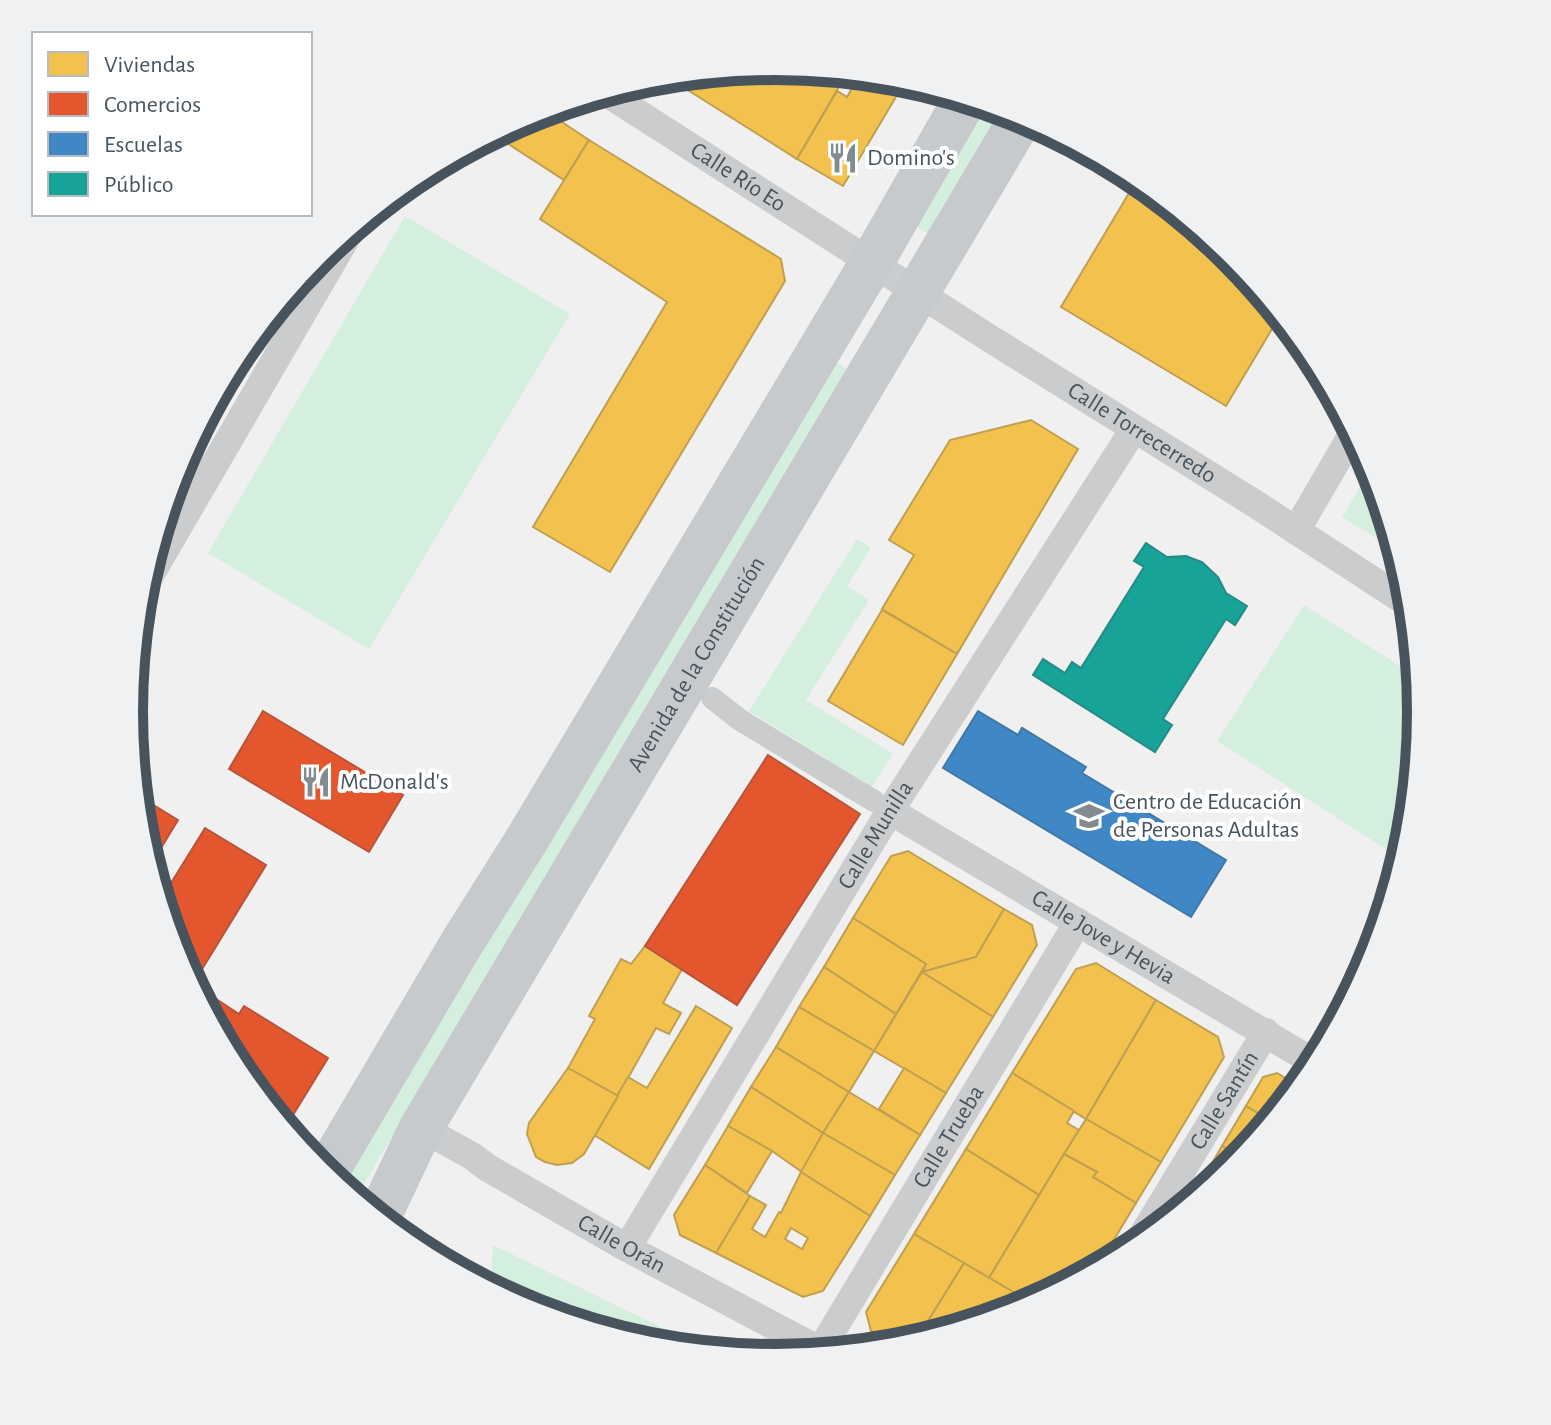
<svg xmlns="http://www.w3.org/2000/svg" width="1551" height="1425" font-family="'Alegreya Sans',sans-serif">
  <rect width="100%" height="100%" fill="#f1f0f0"/>
  <g fill="#d4efdd">
    <path d="M983 103 1009 111 931 234C924 232 919 231 915 224Z"/>
    <path d="M405 216 570 314 369 649 208 553Z"/>
    <path d="M830 358 851 372 355 1199 339 1186Z"/>
    <path d="M1373 466 1399 552 1342 517Z"/>
    <path d="M857 539 871 548 847 586 869 600 806 700 893 754 872 787 749 711Z"/>
    <path d="M1304 605 1419 678 1422 713 1409 839 1403 860 1217 741Z"/>
    <path d="M493 1245 714 1353 649 1346 528 1310 490 1289Z"/>
  </g>
  <g fill="#f2c14e" stroke="#bfa052" stroke-width="2" fill-rule="evenodd">
    <path d="M776 66 847 73 797 159 667 77Z"/>
    <path d="M847 73 906 80 843 186 797 159 837 91 847 97 852 88 842 82Z"/>
    <path d="M544 110 589 140 564 180 493 134 529 115Z"/>
    <path d="M589 140 781 259 785 281 610 572 533 527 667 302 540 219Z"/>
    <path d="M1138 178 1233 256 1281 314 1226 406 1061 307Z"/>
    <path d="M1031 420 1078 449 957 654 882 609 914 555 889 540 950 440Z"/>
    <path d="M882 610 957 654 903 745 828 701Z"/>
    <path d="M908 851 1004 909 976 957 922 972 926 964 853 918 891 856Z"/>
    <path d="M1004 909 1032 925 1037 945 993 1017 922 972 976 957Z"/>
    <path d="M853 918 926 964 896 1014 824 967Z"/>
    <path d="M645 946 682 969 663 1003 681 1013 669 1034 656 1028 618 1096 568 1068 595 1019 589 1016 621 959 631 964Z"/>
    <path d="M1096 963 1156 1000 1086 1119 1012 1073 1076 969Z"/>
    <path d="M824 967 896 1014 874 1051 799 1007Z"/>
    <path d="M922 972 993 1017 946 1093 874 1051Z"/>
    <path d="M1156 1000 1218 1037 1224 1057 1161 1162 1086 1119Z"/>
    <path d="M696 1006 732 1028 649 1169 594 1135 628 1077 647 1088Z"/>
    <path d="M799 1007 874 1051 849 1092 776 1047Z"/>
    <path d="M776 1047 849 1092 823 1133 751 1087Z"/>
    <path d="M568 1068 618 1096 584 1154 572 1163 557 1165 545 1162 536 1157 527 1134 529 1123Z"/>
    <path d="M904 1068 946 1093 920 1135 879 1109Z"/>
    <path d="M1012 1073 1074 1111 1067 1123 1079 1130 1039 1195 966 1149Z"/>
    <path d="M1277 1073 1301 1087 1272 1122 1246 1106 1263 1077Z"/>
    <path d="M751 1087 823 1133 802 1172 772 1151 728 1126Z"/>
    <path d="M849 1092 920 1135 895 1175 823 1133Z"/>
    <path d="M1246 1106 1272 1122 1242 1158 1222 1146Z"/>
    <path d="M1086 1119 1161 1162 1136 1203 1093 1177 1097 1172 1064 1154Z"/>
    <path d="M728 1126 772 1151 747 1193 705 1165Z"/>
    <path d="M823 1133 895 1175 870 1216 801 1172Z"/>
    <path d="M1222 1146 1242 1158 1232 1170 1207 1191 1199 1186Z"/>
    <path d="M966 1149 1039 1195 989 1278 914 1234Z"/>
    <path d="M1064 1154 1097 1172 1093 1177 1136 1203 1095 1271 1033 1304 989 1278Z"/>
    <path d="M705 1165 750 1196 716 1253 680 1235 674 1215Z"/>
    <path d="M801 1172 870 1216 823 1291 803 1297 716 1253 750 1196 766 1205 752 1229 765 1237 779 1212 781 1213ZM791 1228 808 1238 802 1249 785 1239Z"/>
    <path d="M1199 1186 1207 1191 1185 1209Z"/>
    <path d="M914 1234 964 1263 915 1342 902 1346 871 1331 866 1312Z"/>
    <path d="M964 1263 1015 1293 1000 1317 915 1342Z"/>
  </g>
  <g fill="#e4572e" stroke="#b5563c" stroke-width="2">
    <path d="M263 711 403 795 369 852 229 769Z"/>
    <path d="M768 755 860 814 737 1005 645 946Z"/>
    <path d="M137 795 178 820 150 866 141 838Z"/>
    <path d="M205 828 266 865 199 974 178 959 160 901Z"/>
    <path d="M207 993 239 1014 244 1006 328 1058 285 1128 238 1071 201 1002Z"/>
  </g>
  <path fill="#3f88c5" stroke="#4178a6" stroke-width="2" d="M978 711 1018 735 1022 728 1086 767 1082 773 1226 860 1191 917 943 768Z"/>
  <path fill="#17a398" stroke="#258b86" stroke-width="2" d="M1146 543 1167 557 1186 556 1202 562 1218 577 1226 593 1247 606 1235 625 1226 619 1163 719 1172 725 1155 752 1033 675 1043 659 1065 673 1072 662 1081 668 1144 567 1134 561Z"/>
  <g fill="none" stroke-linecap="round" stroke-linejoin="round">
    <path stroke="#caccce" stroke-width="22" d="M712 698 740 720 874 801"/>
    <g stroke="#caccce" stroke-width="28">
      <path id="s1" d="M605 92 989 338 1257 505 1412 606"/>
      <path d="M1296 531 1354 431"/>
      <path d="M141 591 352 228"/>
      <path id="s2" d="M890 811 1317 1064"/>
      <path id="s3" d="M421 1128 472 1156 488 1168 627 1248 827 1354"/>
      <path id="s4" d="M627 1248 890 811 1134 429"/>
      <path id="s5" d="M1133 1251 1266 1032"/>
      <path id="s6" d="M820 1351 1078 922"/>
    </g>
    <g stroke="#c6cacd" stroke-width="44">
      <path d="M325 1175 463 941 526 841 872 262 966 98"/>
      <path id="s7" d="M378 1219 421 1128 1023 115"/>
    </g>
  </g>
  <defs>
    <g id="restaurant-bare" transform="scale(2.4)"><path d="M-5-6h1v4h1v-4h1v4h1v-4h1v5L-1.5 .5V6h-2V.5L-5-1ZM5-6V6H3V1.5H1.5Q1.5-4 5-6Z" fill="#828b90" stroke="#fff" stroke-width="2.5" paint-order="stroke"/></g>
    <g id="school-bare" transform="scale(2.4)"><path d="M0-5L7-2L0 1L-7-2ZM-4 1L0 2.5L4 1V4Q0 6-4 4Z" fill="#828b90" stroke="#fff" stroke-width="2.5" paint-order="stroke"/></g>
  </defs>
  <g fill-rule="evenodd">
    <use href="#restaurant-bare" x="843" y="158"/>
    <use href="#restaurant-bare" x="316" y="782"/>
    <use href="#school-bare" x="1089" y="816"/>
  </g>
  <g text-anchor="middle" dominant-baseline="central" stroke-width="8" stroke-linejoin="round" paint-order="stroke">
    <g font-size="24" fill="#47545d" stroke="#fff" text-anchor="start">
      <text x="867" y="158">Domino's</text>
      <text x="340" y="782">McDonald's</text>
      <text x="1113" y="802">Centro de Educación<tspan x="1113" dy="28">de Personas Adultas</tspan></text>
    </g>
    <g font-size="24" fill="#47545d" stroke="#fff">
      <text stroke="none"><textPath href="#s1" startOffset="158">Calle Río Eo</textPath></text>
      <text stroke="none"><textPath href="#s1" startOffset="636">Calle Torrecerredo</textPath></text>
      <text stroke="none"><textPath href="#s7" startOffset="640">Avenida de la Constitución</textPath></text>
      <text stroke="none"><textPath href="#s4" startOffset="482">Calle Munilla</textPath></text>
      <text stroke="none"><textPath href="#s2" startOffset="248">Calle Jove y Hevia</textPath></text>
      <text stroke="none"><textPath href="#s5" startOffset="176">Calle Santín</textPath></text>
      <text stroke="none"><textPath href="#s6" startOffset="250">Calle Trueba</textPath></text>
      <text stroke="none"><textPath href="#s3" startOffset="232">Calle Orán</textPath></text>
    </g>
  </g>
  <path d="M0 0H1551V1425H0ZM143 712a632 632 0 1 1 1264 0a632 632 0 1 1-1264 0Z" fill="#f0f1f2" fill-rule="evenodd"/>
  <path fill="none" stroke="#47545d" stroke-width="10" d="M143 712a632 632 0 1 1 1264 0a632 632 0 1 1-1264 0Z"/>
  <rect x="32" y="32" width="280" height="184" fill="#ffffff" stroke="#b5bbbe" stroke-width="2"/>
  <rect x="48" y="52" width="40" height="24" fill="#f2c14e" stroke="#b5bbbe" stroke-width="2"/>
  <text x="104" y="72" font-size="24" fill="#47545d">Viviendas</text>
  <rect x="48" y="92" width="40" height="24" fill="#e4572e" stroke="#b5bbbe" stroke-width="2"/>
  <text x="104" y="112" font-size="24" fill="#47545d">Comercios</text>
  <rect x="48" y="132" width="40" height="24" fill="#3f88c5" stroke="#b5bbbe" stroke-width="2"/>
  <text x="104" y="152" font-size="24" fill="#47545d">Escuelas</text>
  <rect x="48" y="172" width="40" height="24" fill="#17a398" stroke="#b5bbbe" stroke-width="2"/>
  <text x="104" y="192" font-size="24" fill="#47545d">Público</text>
</svg>
